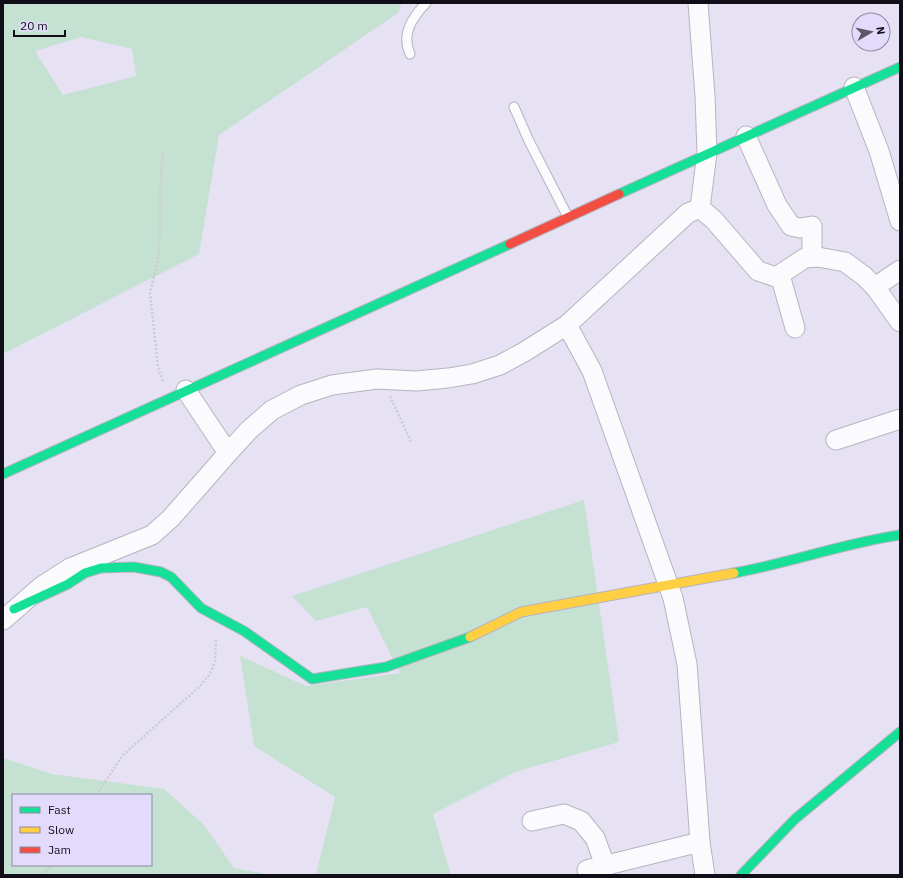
<svg xmlns="http://www.w3.org/2000/svg" width="903" height="878" font-family="'IBM Plex Sans',sans-serif">
  <rect width="100%" height="100%" fill="#e6e2f4"/>
  <g fill="#c5e1d2" fill-rule="evenodd">
    <path d="M3 3H402L398 13 219 135 199 254 3 354ZM81 37 132 49 136 76 63 95 35 51Z"/>
    <path d="M584 500 619 742 515 772 433 814 451 875H316L335 797 254 746 240 656 306 686 400 673 367 607 316 621 292 596Z"/>
    <path d="M3 758 52 774 164 789 204 825 234 868 271 875H3ZM13 795H151V865H13Z"/>
  </g>
  <g fill="none" stroke-linecap="round" stroke-linejoin="round">
    <g stroke="#b7b3c1" stroke-width="11">
      <g id="lane">
        <path d="M410 54C401 34 412 18 426 3"/>
        <path d="M514 107 529 141 568 217"/>
      </g>
    </g>
    <g stroke="#b7b3c1" stroke-width="21">
      <g id="street">
        <path d="M698 3 705 96 707 153 700 208"/>
        <path d="M854 87 879 151 900 221"/>
        <path d="M746 136 777 205 791 226 800 228 812 226V257"/>
        <path d="M700 208 714 220 758 271 776 277 805 258 818 257 845 262 864 276 875 287 900 322"/>
        <path d="M780 275 795 328"/>
        <path d="M875 287 900 270"/>
        <path d="M567 325 592 371 673 598 687 664 700 842 705 875"/>
        <path d="M186 390 228 453"/>
        <path d="M836 440 900 419"/>
        <path d="M3 620 42 586 70 568 152 535 171 518 228 453 249 430 272 410 301 395 332 385 377 379 416 381 448 378 472 374 500 365 524 352 567 325 688 213 700 208"/>
        <path d="M532 821 564 814 581 821 595 838 605 865 602 875"/>
        <path d="M587 870 700 842"/>
      </g>
    </g>
    <g stroke="#b7b3c1" stroke-width="11">
      <g id="fast">
        <path d="M619 194 900 67"/>
        <path d="M3 474 510 244"/>
        <path d="M734 573C790 563 844 543 900 535"/>
        <path d="M14 609 68 584 85 573 101 568 134 567 161 572 171 577 201 608 244 631 312 679 386 667 470 637"/>
        <path d="M741 875 795 819 900 732"/>
      </g>
    </g>
    <g stroke="#b7b3c1" stroke-width="11">
      <path id="slow" d="M470 637 521 612 734 573"/>
    </g>
    <g stroke="#b7b3c1" stroke-width="11">
      <path id="jam" d="M510 244 619 194"/>
    </g>
    <g stroke="#ccccd0" stroke-width="2.5" stroke-dasharray="2 2" stroke-linecap="butt">
      <path d="M163 381 158 367 150 293 159 256 161 169 164 153"/>
      <path d="M390 396 411 442"/>
      <path d="M96 795 123 755 199 687 210 674 215 661 216 638"/>
      <path d="M43 875 50 865"/>
    </g>
    <use href="#lane" stroke="#fbfbfd" stroke-width="9"/>
    <use href="#street" stroke="#fbfbfd" stroke-width="19"/>
    <use href="#fast" stroke="#16e098" stroke-width="9"/>
    <use href="#slow" stroke="#ffcf43" stroke-width="9"/>
    <use href="#jam" stroke="#f24e42" stroke-width="9"/>
  </g>
  <rect width="903" height="878" fill="none" stroke="#110e19" stroke-width="8"/>
  <rect x="12" y="794" width="140" height="72" fill="#e3dbfb" stroke="#8f89a1"/>
  <rect x="20" y="807" width="20" height="6" fill="#16e098" stroke="#8f89a1"/>
  <text x="48" y="814" font-size="12" fill="#110e19">Fast</text>
  <rect x="20" y="827" width="20" height="6" fill="#ffcf43" stroke="#8f89a1"/>
  <text x="48" y="834" font-size="12" fill="#110e19">Slow</text>
  <rect x="20" y="847" width="20" height="6" fill="#f24e42" stroke="#8f89a1"/>
  <text x="48" y="854" font-size="12" fill="#110e19">Jam</text>
  <g transform="translate(871 32) rotate(81)"><circle r="19" fill="#e3dbfb" stroke="#8f89a1"/>
  <path d="M0-3L7 15L0 10L-7 15Z" fill="#5c5866"/>
  <text y="-6" font-size="11" font-weight="bold" text-anchor="middle" fill="#110e19">N</text>
  </g>
  <path d="M14 30v6h51v-6" fill="none" stroke="#110e19" stroke-width="2"/>
  <text x="20" y="30" font-size="12" fill="#110e19" stroke="#e3dbfb" stroke-width="3" paint-order="stroke">20 m</text>
</svg>
